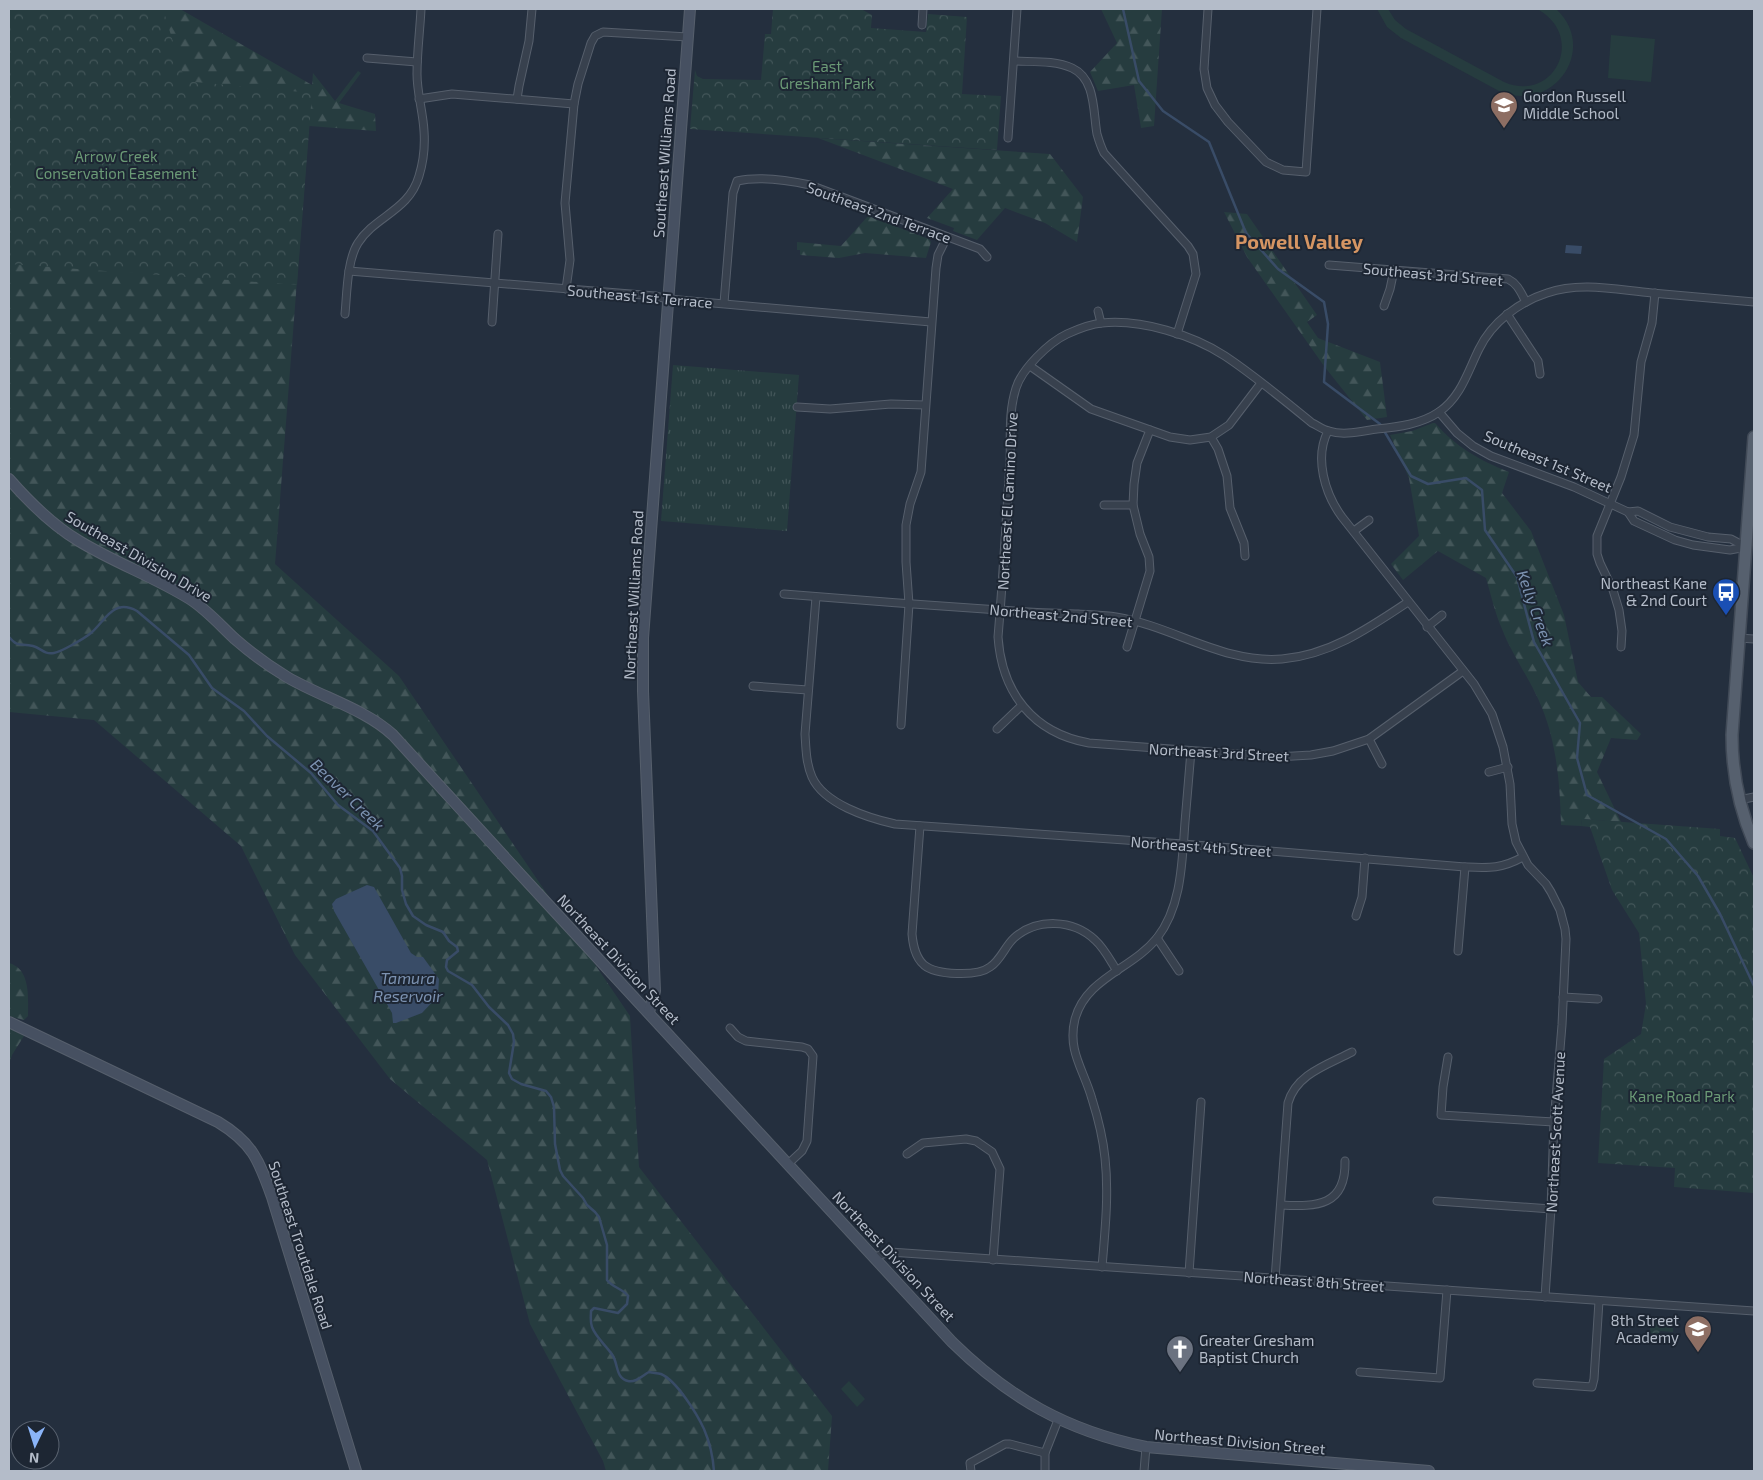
<svg xmlns="http://www.w3.org/2000/svg" width="1763" height="1480" font-family="'Exo 2',sans-serif">
  <defs>
    <pattern id="grass-tufts" width="24" height="20" patternUnits="userSpaceOnUse" patternTransform="scale(1.25)"><rect width="24" height="20" fill="#263c3f"/><path d="M3 7l-1-3M5 7V3M7 7l1-3M15 17l-1-3M17 17v-4M19 17l1-3" fill="none" stroke="#435659"/></pattern>
    <pattern id="forest-firs" width="22" height="20" patternUnits="userSpaceOnUse" patternTransform="scale(1.25)"><rect width="22" height="20" fill="#263c3f"/><path d="M5 1l3.5 6h-7zM16 11l3.5 6h-7z" fill="#435659"/></pattern>
    <pattern id="park-crowns" width="20" height="18" patternUnits="userSpaceOnUse" patternTransform="scale(1.25)"><rect width="20" height="18" fill="#263c3f"/><path d="M2 6a3 3 0 1 1 6 0M12 15a3 3 0 1 1 6 0" fill="none" stroke="#435659"/></pattern>
  </defs>
  <rect width="100%" height="100%" fill="#242f3e"/>
  <path fill="url(#grass-tufts)" d="M673 365 799 375 787 531 661 521Z"/>
  <g fill="url(#forest-firs)">
    <path d="M9 9H180L312 85 313 73 335 101 358 71 361 73 339 103 375 114 376 131 309 126 275 564 399 676 630 1016 639 1167 832 1416 828 1471H606L603 1461 530 1324 487 1160 390 1079 295 955 241 846 94 720 9 712Z"/>
    <path d="M1101 9H1162L1154 126 1141 128 1134 85 1098 91 1090 72 1117 43Z"/>
    <path d="M818 138 1050 154 1083 197 1077 242 1045 223 1005 208 977 240 953 231 954 228 927 218 953 189Z"/>
    <path d="M1224 212 1247 214 1317 315 1307 322 1318 338 1380 362 1387 417 1367 420 1324 366 1247 257Z"/>
    <path d="M868 216 929 239 931 242 926 258 865 253 839 258 800 255V250H797V242L841 246Z"/>
    <path d="M1433 423H1435C1456 447 1479 460 1509 472L1502 493 1531 531 1564 615 1578 682 1591 697H1602L1641 734 1637 740 1611 738 1597 772 1621 822 1582 819 1581 826 1561 825C1560 785 1557 745 1542 708 1531 680 1513 657 1502 629 1495 613 1491 595 1486 578L1438 551 1403 580 1391 564 1419 536 1409 478 1390 435 1412 431Z"/>
    <path d="M9 963C31 969 28 998 28 1016L24 1020 9 1016Z"/>
    <path d="M9 1028 24 1036 12 1055 9 1064Z"/>
  </g>
  <g fill="url(#park-crowns)">
    <path d="M9 9H163L185 81 312 93 297 285 9 264Z"/>
    <path d="M773 9H861L872 15 871 28 926 32 928 14 967 17 962 94 1001 96 997 150 690 129 695 70 697 76 703 79 761 80 765 34H771Z"/>
    <path d="M1582 819 1720 829V836L1735 838 1754 878V1193L1674 1187 1675 1168 1598 1163 1604 1059 1641 1034 1646 1004 1639 933 1612 890 1590 827 1581 826Z"/>
    <path d="M1650 1321 1669 1322 1673 1328V1332L1660 1331 1658 1335 1650 1338Z"/>
  </g>
  <g fill="#263c3f">
    <path d="M1377 9H1388L1395 20 1406 29 1504 82C1554 104 1587 36 1537 9H1556C1599 48 1554 115 1499 91L1401 38 1387 27Z"/>
    <path d="M1611 35 1655 39 1651 82 1608 78Z"/>
    <path d="M849 1381 865 1399 857 1407 841 1389Z"/>
  </g>
  <g fill="#394c67">
    <path d="M1566 245 1582 246 1581 254 1565 253Z"/>
    <path d="M367 885 374 887 411 953 417 957H423L439 979 438 996 422 1013 396 1023H393L392 1013 334 911 332 904 336 899Z"/>
  </g>
  <g fill="none" stroke-linecap="round" stroke-linejoin="round">
    <g stroke="#394c67" stroke-width="2.5">
      <path d="M1123 9 1139 81 1163 111 1209 142 1246 233 1278 269 1324 302 1328 324 1324 382 1380 424 1411 476 1428 484 1466 478 1482 490 1485 530 1517 577 1534 642 1580 723 1577 758 1587 795 1666 839 1698 876 1720 914 1754 986"/>
      <path d="M9 637C18 648 21 643 33 646 41 648 44 655 54 653 61 652 85 638 91 633 106 620 113 598 137 611L189 655 212 688 244 711 267 736 311 773 338 805 373 831 400 868 402 876V890L406 904 413 916 426 925 443 932 449 941 457 947 458 951 447 960 446 967 448 971 472 985 489 1007 508 1025 513 1034 514 1042 509 1073 512 1079 521 1084 546 1091 551 1097 554 1107 555 1144 560 1170 563 1176 583 1198 587 1205 595 1212 599 1217 607 1245V1280C613 1288 622 1288 628 1296L627 1304 618 1313 594 1308 591 1311C591 1316 590 1322 592 1327 596 1338 607 1346 613 1356 618 1364 616 1379 628 1381 636 1383 643 1375 649 1372 653 1373 657 1373 661 1374 677 1381 697 1414 704 1429 710 1443 713 1457 714 1471"/>
    </g>
    <g stroke="#565f6c" stroke-width="9">
      <g id="street">
        <path d="M1208 9 1204 69 1207 88 1215 105 1228 122 1266 162 1283 170 1306 172 1317 9"/>
        <path d="M922 25 923 9"/>
        <path d="M367 58 417 62"/>
        <path d="M1014 61C1032 62 1055 60 1072 68 1096 79 1093 112 1097 134 1099 141 1101 147 1104 153L1188 246 1193 254 1196 274 1177 334"/>
        <path d="M419 99 452 94 574 104"/>
        <path d="M517 99 519 86 529 41 532 9"/>
        <path d="M1008 138 1017 9"/>
        <path d="M1329 265 1508 279C1518 284 1521 293 1526 302"/>
        <path d="M349 271 655 296 668 299 931 322"/>
        <path d="M566 289 570 260 565 203 574 104 578 84 591 43 595 36 603 32 688 37"/>
        <path d="M724 303 733 193 737 181C760 176 787 180 810 185L980 249 987 257"/>
        <path d="M1384 306 1390 289 1394 270"/>
        <path d="M1098 311 1101 323"/>
        <path d="M345 314C347 293 347 260 358 243 375 216 409 211 419 176 423 163 425 145 424 131 423 112 417 93 417 74 417 52 420 30 421 9"/>
        <path d="M1507 314 1538 361 1540 374"/>
        <path d="M492 322 498 234"/>
        <path d="M1030 366 1091 409 1170 437 1190 440 1211 437 1229 425 1261 383"/>
        <path d="M797 407 830 409 891 404 925 405"/>
        <path d="M1439 412 1457 433 1473 446 1491 456 1574 487 1628 512 1638 511 1670 527 1708 537 1731 539 1746 547"/>
        <path d="M1328 431C1314 458 1325 494 1342 517L1474 684 1492 714 1503 747 1510 784 1512 824 1516 842 1528 865 1546 884 1551 892 1560 910 1565 929 1566 939 1562 1025 1554 1122 1551 1209 1545 1297"/>
        <path d="M1211 437 1218 449 1227 476 1230 508 1244 543 1245 556"/>
        <path d="M1104 505H1133"/>
        <path d="M1628 512 1634 521 1675 540 1693 545 1730 550 1746 547"/>
        <path d="M1354 531 1369 520"/>
        <path d="M784 594C856 600 927 605 999 610 1025 612 1052 613 1078 614 1090 615 1103 615 1116 617 1173 626 1223 664 1282 659 1330 655 1369 628 1408 602"/>
        <path d="M816 597 805 734C806 749 806 763 812 777 824 804 868 818 895 824L1183 844 1465 867C1489 868 1501 869 1523 857"/>
        <path d="M1427 627 1442 615"/>
        <path d="M1739 638 1754 639"/>
        <path d="M1127 647 1150 571 1149 557 1140 534 1133 505 1134 484 1137 463 1150 430"/>
        <path d="M1621 647 1622 631 1619 610 1613 590 1600 563 1597 554V536L1621 477 1634 435 1641 362 1652 323 1655 293"/>
        <path d="M1463 671 1369 739 1333 751 1311 755 1277 757 1089 743C1033 733 1002 693 998 637 1003 579 1006 521 1010 463 1011 438 1008 413 1016 388 1022 369 1048 343 1067 334 1078 329 1090 324 1102 323 1141 319 1193 335 1225 356 1255 376 1284 400 1312 423 1317 425 1323 430 1329 431 1344 436 1362 431 1377 429 1399 427 1421 424 1439 412 1461 397 1468 371 1479 349 1492 322 1519 302 1547 293 1581 281 1618 290 1652 293 1686 296 1720 299 1754 302"/>
        <path d="M753 686 808 690"/>
        <path d="M901 725 909 604 906 562V525L910 504 921 472 936 268 938 255 947 237"/>
        <path d="M997 729 1021 706"/>
        <path d="M1369 739 1382 764"/>
        <path d="M1489 772 1508 767"/>
        <path d="M1739 800 1754 797"/>
        <path d="M920 826 912 934C913 945 915 957 924 965 936 975 977 977 990 967 1001 960 1005 946 1014 938 1037 918 1073 919 1095 940 1104 948 1110 960 1117 971"/>
        <path d="M1356 916 1362 897 1365 858"/>
        <path d="M1157 938 1179 971"/>
        <path d="M1458 951 1465 867"/>
        <path d="M1563 997 1598 999"/>
        <path d="M730 1028 738 1037 746 1041 802 1047 808 1049 813 1056 807 1141 802 1151 788 1164"/>
        <path d="M1448 1057 1443 1087 1441 1115 1554 1122"/>
        <path d="M907 1154 923 1143 966 1139 976 1141 992 1152 1000 1169 993 1260"/>
        <path d="M1437 1201 1551 1209"/>
        <path d="M1281 1205C1317 1207 1346 1206 1345 1161"/>
        <path d="M874 1257 890 1252 1754 1311"/>
        <path d="M1102 1267C1105 1231 1109 1194 1105 1158 1103 1138 1098 1118 1092 1099 1084 1070 1067 1051 1075 1019 1086 978 1132 969 1157 938 1182 906 1182 861 1185 822 1187 798 1189 774 1191 751"/>
        <path d="M1189 1273 1201 1102"/>
        <path d="M1275 1279 1288 1103C1296 1074 1327 1065 1352 1052"/>
        <path d="M1360 1372 1440 1378 1447 1290"/>
        <path d="M1537 1383 1592 1387 1594 1379 1599 1301"/>
        <path d="M971 1471 970 1463 1005 1444H1010L1045 1453"/>
        <path d="M1045 1471V1453L1058 1420"/>
        <path d="M1144 1471 1146 1447"/>
      </g>
    </g>
    <g stroke="#565f6c" stroke-width="12">
      <g id="secondary">
        <path d="M9 479C30 503 52 525 79 541 115 563 155 577 190 599 207 610 220 625 235 639 251 653 269 666 287 677 321 697 365 709 393 735L521 875 952 1342C1009 1398 1067 1431 1146 1447L1429 1471"/>
        <path d="M649 1012 655 991 643 691V638L690 9"/>
        <path d="M9 1022 218 1122C253 1143 259 1161 272 1197L356 1471"/>
      </g>
    </g>
    <g stroke="#414a57" stroke-width="14">
      <path id="primary" d="M1754 437 1732 735C1732 773 1739 808 1754 843"/>
    </g>
    <use href="#street" stroke="#38414e" stroke-width="7"/>
    <use href="#secondary" stroke="#465061" stroke-width="10"/>
    <use href="#primary" stroke="#56606e" stroke-width="11"/>
  </g>
  <defs>
    <g id="school-pin" transform="scale(1.4375)"><path d="M0 17L-7.5 6A9.5 9.5 0 1 1 7.5 6Z" fill="#8d6e63" stroke="#1d2633"/><path d="M0-5L7-2L0 1L-7-2ZM-4 1L0 2.5L4 1V4Q0 6-4 4Z" fill="#fff"/></g>
    <g id="bus-pin" transform="scale(1.4375)"><path d="M0 17L-7.5 6A9.5 9.5 0 1 1 7.5 6Z" fill="#1a4fb4" stroke="#1d2633"/><path d="M-5-6H5V4H4V6H2V4H-2V6H-4V4H-5ZM-3.5-4V0h7V-4ZM-3.5 1.2v1.5H-2V1.2ZM2 1.2v1.5H3.5V1.2Z" fill="#fff"/></g>
    <g id="church-pin" transform="scale(1.4375)"><path d="M0 17L-7.5 6A9.5 9.5 0 1 1 7.5 6Z" fill="#6b7280" stroke="#1d2633"/><path d="M-1.2-6h2.4v3.5h3.3v2.4h-3.3V6h-2.4V-.1h-3.3v-2.4h3.3Z" fill="#fff"/></g>
  </defs>
  <g fill-rule="evenodd">
    <use href="#school-pin" x="1504" y="105"/>
    <use href="#bus-pin" x="1726" y="592"/>
    <use href="#school-pin" x="1698" y="1329"/>
    <use href="#church-pin" x="1180" y="1349"/>
  </g>
  <g text-anchor="middle" dominant-baseline="central" stroke-width="4" stroke-linejoin="round" paint-order="stroke">
    <g font-size="15" fill="#6b9a76" stroke="#1d2633">
      <text x="827" y="66">East<tspan x="827" dy="17">Gresham Park</tspan></text>
      <text x="116" y="156">Arrow Creek<tspan x="116" dy="17">Conservation Easement</tspan></text>
      <text x="1682" y="1096">Kane Road Park</text>
    </g>
    <g font-size="15" fill="#b4bcc9" stroke="#1d2633" text-anchor="start">
      <text x="1523" y="96">Gordon Russell<tspan x="1523" dy="17">Middle School</tspan></text>
      <text x="1707" y="583" text-anchor="end">Northeast Kane<tspan x="1707" dy="17">&amp; 2nd Court</tspan></text>
      <text x="1679" y="1320" text-anchor="end">8th Street<tspan x="1679" dy="17">Academy</tspan></text>
      <text x="1199" y="1340">Greater Gresham<tspan x="1199" dy="17">Baptist Church</tspan></text>
    </g>
    <g font-size="15" fill="#b4bcc9" stroke="#1d2633">
      <text transform="translate(664 153) rotate(-86)">Southeast Williams Road</text>
      <text transform="translate(879 212) rotate(20)">Southeast 2nd Terrace</text>
      <text transform="translate(1433 274) rotate(5)">Southeast 3rd Street</text>
      <text transform="translate(640 296) rotate(5)">Southeast 1st Terrace</text>
      <text transform="translate(1548 461) rotate(23)">Southeast 1st Street</text>
      <text transform="translate(1007 501) rotate(-87)">Northeast El Camino Drive</text>
      <text transform="translate(139 556) rotate(30)">Southeast Division Drive</text>
      <text transform="translate(633 595) rotate(-87)">Northeast Williams Road</text>
      <text transform="translate(1061 615) rotate(5)">Northeast 2nd Street</text>
      <text transform="translate(1219 752) rotate(3)">Northeast 3rd Street</text>
      <text transform="translate(1201 846) rotate(4)">Northeast 4th Street</text>
      <text transform="translate(619 959) rotate(47)">Northeast Division Street</text>
      <text transform="translate(1555 1132) rotate(-87)">Northeast Scott Avenue</text>
      <text transform="translate(301 1245) rotate(72)">Southeast Troutdale Road</text>
      <text transform="translate(894 1256) rotate(47)">Northeast Division Street</text>
      <text transform="translate(1314 1281) rotate(4)">Northeast 8th Street</text>
      <text transform="translate(1240 1441) rotate(5)">Northeast Division Street</text>
    </g>
    <g font-size="16" font-style="italic" fill="#7c92b1" stroke="#1d2633">
      <text transform="translate(1536 608) rotate(70)">Kelly Creek</text>
      <text transform="translate(348 794) rotate(44)">Beaver Creek</text>
      <text x="408" y="977">Tamura<tspan x="408" dy="18">Reservoir</tspan></text>
    </g>
    <g font-size="20" font-weight="bold" fill="#d59563" stroke="#1d2633">
      <text x="1299" y="241">Powell Valley</text>
    </g>
  </g>
  <rect width="1763" height="1480" fill="none" stroke="#b4bcc9" stroke-width="20"/>
  <g transform="translate(35 1445) rotate(184)"><circle r="24" fill="#1d2633" stroke="#59626f"/>
  <path d="M0-4L9 19L0 12L-9 19Z" fill="#8ab4f8"/>
  <text y="-8" font-size="14" font-weight="bold" text-anchor="middle" fill="#b4bcc9">N</text>
  </g>
</svg>
